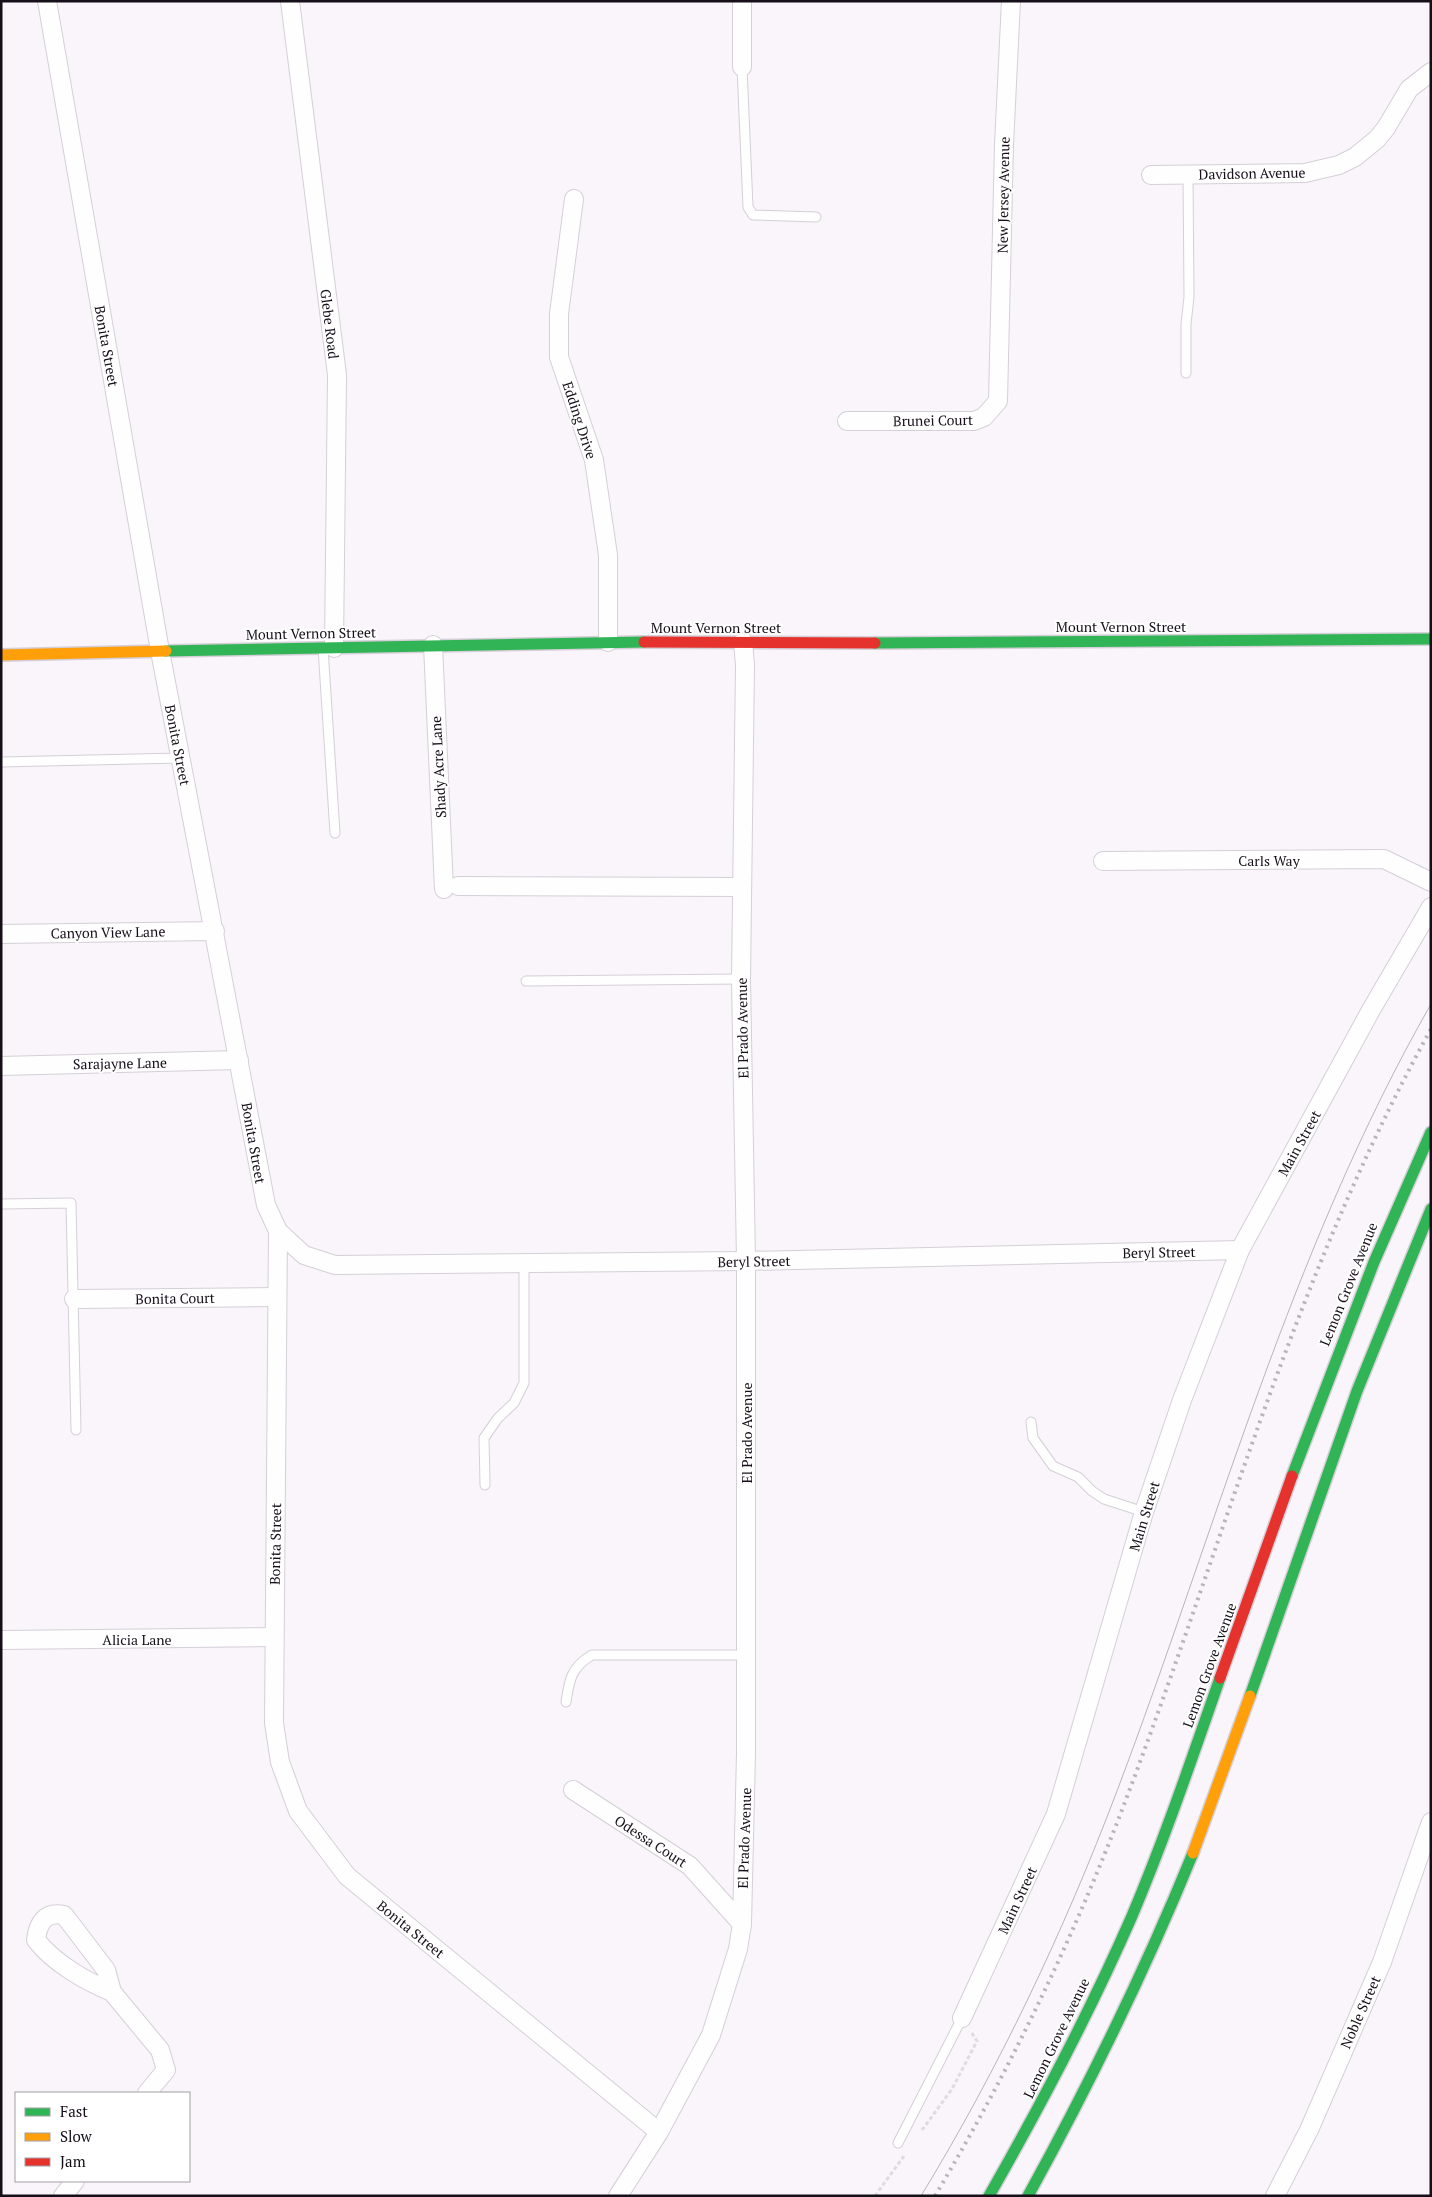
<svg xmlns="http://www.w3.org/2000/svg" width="1432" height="2197" font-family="'PT Serif',serif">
  <rect width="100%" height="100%" fill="#f9f5fb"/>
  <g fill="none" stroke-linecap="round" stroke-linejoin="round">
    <g stroke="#d5cfd7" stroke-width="11">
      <g id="lane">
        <path d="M742 67 748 207 753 215 816 217"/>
        <path d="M1186 373V324L1189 297 1188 174"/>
        <path d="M323 648 335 833"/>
        <path d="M1 762 181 758"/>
        <path d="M526 981 741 979"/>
        <path d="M1 1204 71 1203 76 1430"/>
        <path d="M1031 1422 1033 1438 1053 1466 1078 1477 1092 1491 1104 1499 1144 1512"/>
        <path d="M485 1485 484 1438 498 1418 514 1403 524 1383V1263"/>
        <path d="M566 1702C569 1681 571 1667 592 1655H746"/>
        <path d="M898 2143 962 2018"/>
      </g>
    </g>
    <g stroke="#d5cfd7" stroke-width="20">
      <g id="street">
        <path d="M47 1 160 651 266 1205 278 1231 274 1723 280 1762 298 1811 347 1876 659 2132"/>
        <path d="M290 1 337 375 334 648"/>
        <path d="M742 1V67"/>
        <path d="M1151 175 1305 173 1339 165 1355 157 1377 139 1386 128 1409 89 1431 72"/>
        <path d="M574 199 559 314V357L594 460 608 555V642"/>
        <path d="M847 421H974L984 417 998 401 1004 145 1011 1"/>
        <path d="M433 645 444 889"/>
        <path d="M1103 861 1384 859 1431 882"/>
        <path d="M458 886 742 887"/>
        <path d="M1 934 215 931"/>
        <path d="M1 1066 239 1060"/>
        <path d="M278 1231 304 1255 335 1265 746 1261 1240 1250"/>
        <path d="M74 1299 277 1297"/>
        <path d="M1 1640 274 1637"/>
        <path d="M573 1790 690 1866 742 1924"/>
        <path d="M112 1992C85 1981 54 1963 36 1940 38 1923 45 1911 64 1915L106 1970 112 1992 160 2050 166 2070 147 2093"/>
        <path d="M962 2018 1056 1814 1144 1512 1182 1400 1240 1250 1371 1010 1431 907"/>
        <path d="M63 2196 75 2181"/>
        <path d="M618 2196 659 2132 711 2035 738 1949 742 1924 746 1753V1261L741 979 745 665 743 642"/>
        <path d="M1275 2196 1309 2130 1382 1962 1431 1822"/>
      </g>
    </g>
    <g stroke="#d5cfd7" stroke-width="14">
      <g id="fast">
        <path d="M875 643 1431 639"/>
        <path d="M166 651 644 642"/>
        <path d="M1292 1476 1374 1262 1431 1132"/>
        <path d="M1250 1696 1357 1391 1431 1209"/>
        <path d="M989 2196C1041 2105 1090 2012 1132 1916 1165 1838 1192 1758 1220 1678"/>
        <path d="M1028 2196C1089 2085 1145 1971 1193 1853"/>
      </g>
    </g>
    <g stroke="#d5cfd7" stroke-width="14">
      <g id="slow">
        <path d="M1 655 166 651"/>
        <path d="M1193 1853 1250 1696"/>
      </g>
    </g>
    <g stroke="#d5cfd7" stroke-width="14">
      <g id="jam">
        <path d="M644 642 875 643"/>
        <path d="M1220 1678 1292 1476"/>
      </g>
    </g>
    <g stroke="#dedcde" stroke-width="3" stroke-dasharray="4 2.5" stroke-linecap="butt">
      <path d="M922 2130 952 2089 977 2041 971 2032"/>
      <path d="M875 2196 904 2156"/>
    </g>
    <use href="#lane" stroke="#fefefe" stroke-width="9"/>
    <use href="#street" stroke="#fefefe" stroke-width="18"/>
    <use href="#fast" stroke="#30b455" stroke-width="11"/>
    <use href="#slow" stroke="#ff9f0a" stroke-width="11"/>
    <use href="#jam" stroke="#e5322d" stroke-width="11"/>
    <path stroke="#b7b5b8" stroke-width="1" d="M921 2196C999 2068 1064 1931 1117 1791 1217 1527 1290 1251 1431 1004"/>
    <path stroke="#b7b5b8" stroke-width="4" stroke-dasharray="2.5 5" stroke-linecap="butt" d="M935 2196C1011 2068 1076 1933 1128 1794 1225 1538 1297 1270 1431 1029"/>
  </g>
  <g text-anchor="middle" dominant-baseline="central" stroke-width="4" stroke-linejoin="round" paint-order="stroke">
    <g font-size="14" fill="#160f19" stroke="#fff">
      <text transform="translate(1252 173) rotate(-1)">Davidson Avenue</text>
      <text transform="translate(1003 195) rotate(-89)">New Jersey Avenue</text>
      <text transform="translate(330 324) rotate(83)">Glebe Road</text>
      <text transform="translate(107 346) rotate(80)">Bonita Street</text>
      <text transform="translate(580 420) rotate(72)">Edding Drive</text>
      <text transform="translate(933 420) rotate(-1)">Brunei Court</text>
      <text x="1121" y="626">Mount Vernon Street</text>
      <text x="716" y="627">Mount Vernon Street</text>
      <text transform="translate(311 633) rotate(-1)">Mount Vernon Street</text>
      <text transform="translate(178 745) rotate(79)">Bonita Street</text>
      <text transform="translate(438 767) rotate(-93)">Shady Acre Lane</text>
      <text x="1269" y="860">Carls Way</text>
      <text transform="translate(108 932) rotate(-1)">Canyon View Lane</text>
      <text transform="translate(742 1028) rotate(-91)">El Prado Avenue</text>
      <text transform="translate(120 1063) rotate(-1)">Sarajayne Lane</text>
      <text transform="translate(254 1143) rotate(80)">Bonita Street</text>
      <text transform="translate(1299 1143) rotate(-61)">Main Street</text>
      <text transform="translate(1159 1252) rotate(-1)">Beryl Street</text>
      <text transform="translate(754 1261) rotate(-1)">Beryl Street</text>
      <text transform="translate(1348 1284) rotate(-68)">Lemon Grove Avenue</text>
      <text transform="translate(175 1298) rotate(-1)">Bonita Court</text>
      <text transform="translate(746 1433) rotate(-90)">El Prado Avenue</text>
      <text transform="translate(1144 1516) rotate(-73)">Main Street</text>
      <text transform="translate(275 1544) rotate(-89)">Bonita Street</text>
      <text x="137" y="1639">Alicia Lane</text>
      <text transform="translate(1209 1665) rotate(-70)">Lemon Grove Avenue</text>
      <text transform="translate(744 1838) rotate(-88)">El Prado Avenue</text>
      <text transform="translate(651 1841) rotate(33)">Odessa Court</text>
      <text transform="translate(1017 1900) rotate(-65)">Main Street</text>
      <text transform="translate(411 1929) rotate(39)">Bonita Street</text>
      <text transform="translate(1360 2012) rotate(-66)">Noble Street</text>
      <text transform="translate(1056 2038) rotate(-64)">Lemon Grove Avenue</text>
    </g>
  </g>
  <rect width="1432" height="2197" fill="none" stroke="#160f19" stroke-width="5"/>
  <rect x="15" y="2092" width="175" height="90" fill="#ffffff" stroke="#a29fa3"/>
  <rect x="25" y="2108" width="25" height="8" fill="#30b455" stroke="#a29fa3"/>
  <text x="60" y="2117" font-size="15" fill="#160f19">Fast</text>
  <rect x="25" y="2133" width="25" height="8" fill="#ff9f0a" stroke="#a29fa3"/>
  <text x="60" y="2142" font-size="15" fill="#160f19">Slow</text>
  <rect x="25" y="2158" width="25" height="8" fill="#e5322d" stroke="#a29fa3"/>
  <text x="60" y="2167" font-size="15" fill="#160f19">Jam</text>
</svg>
